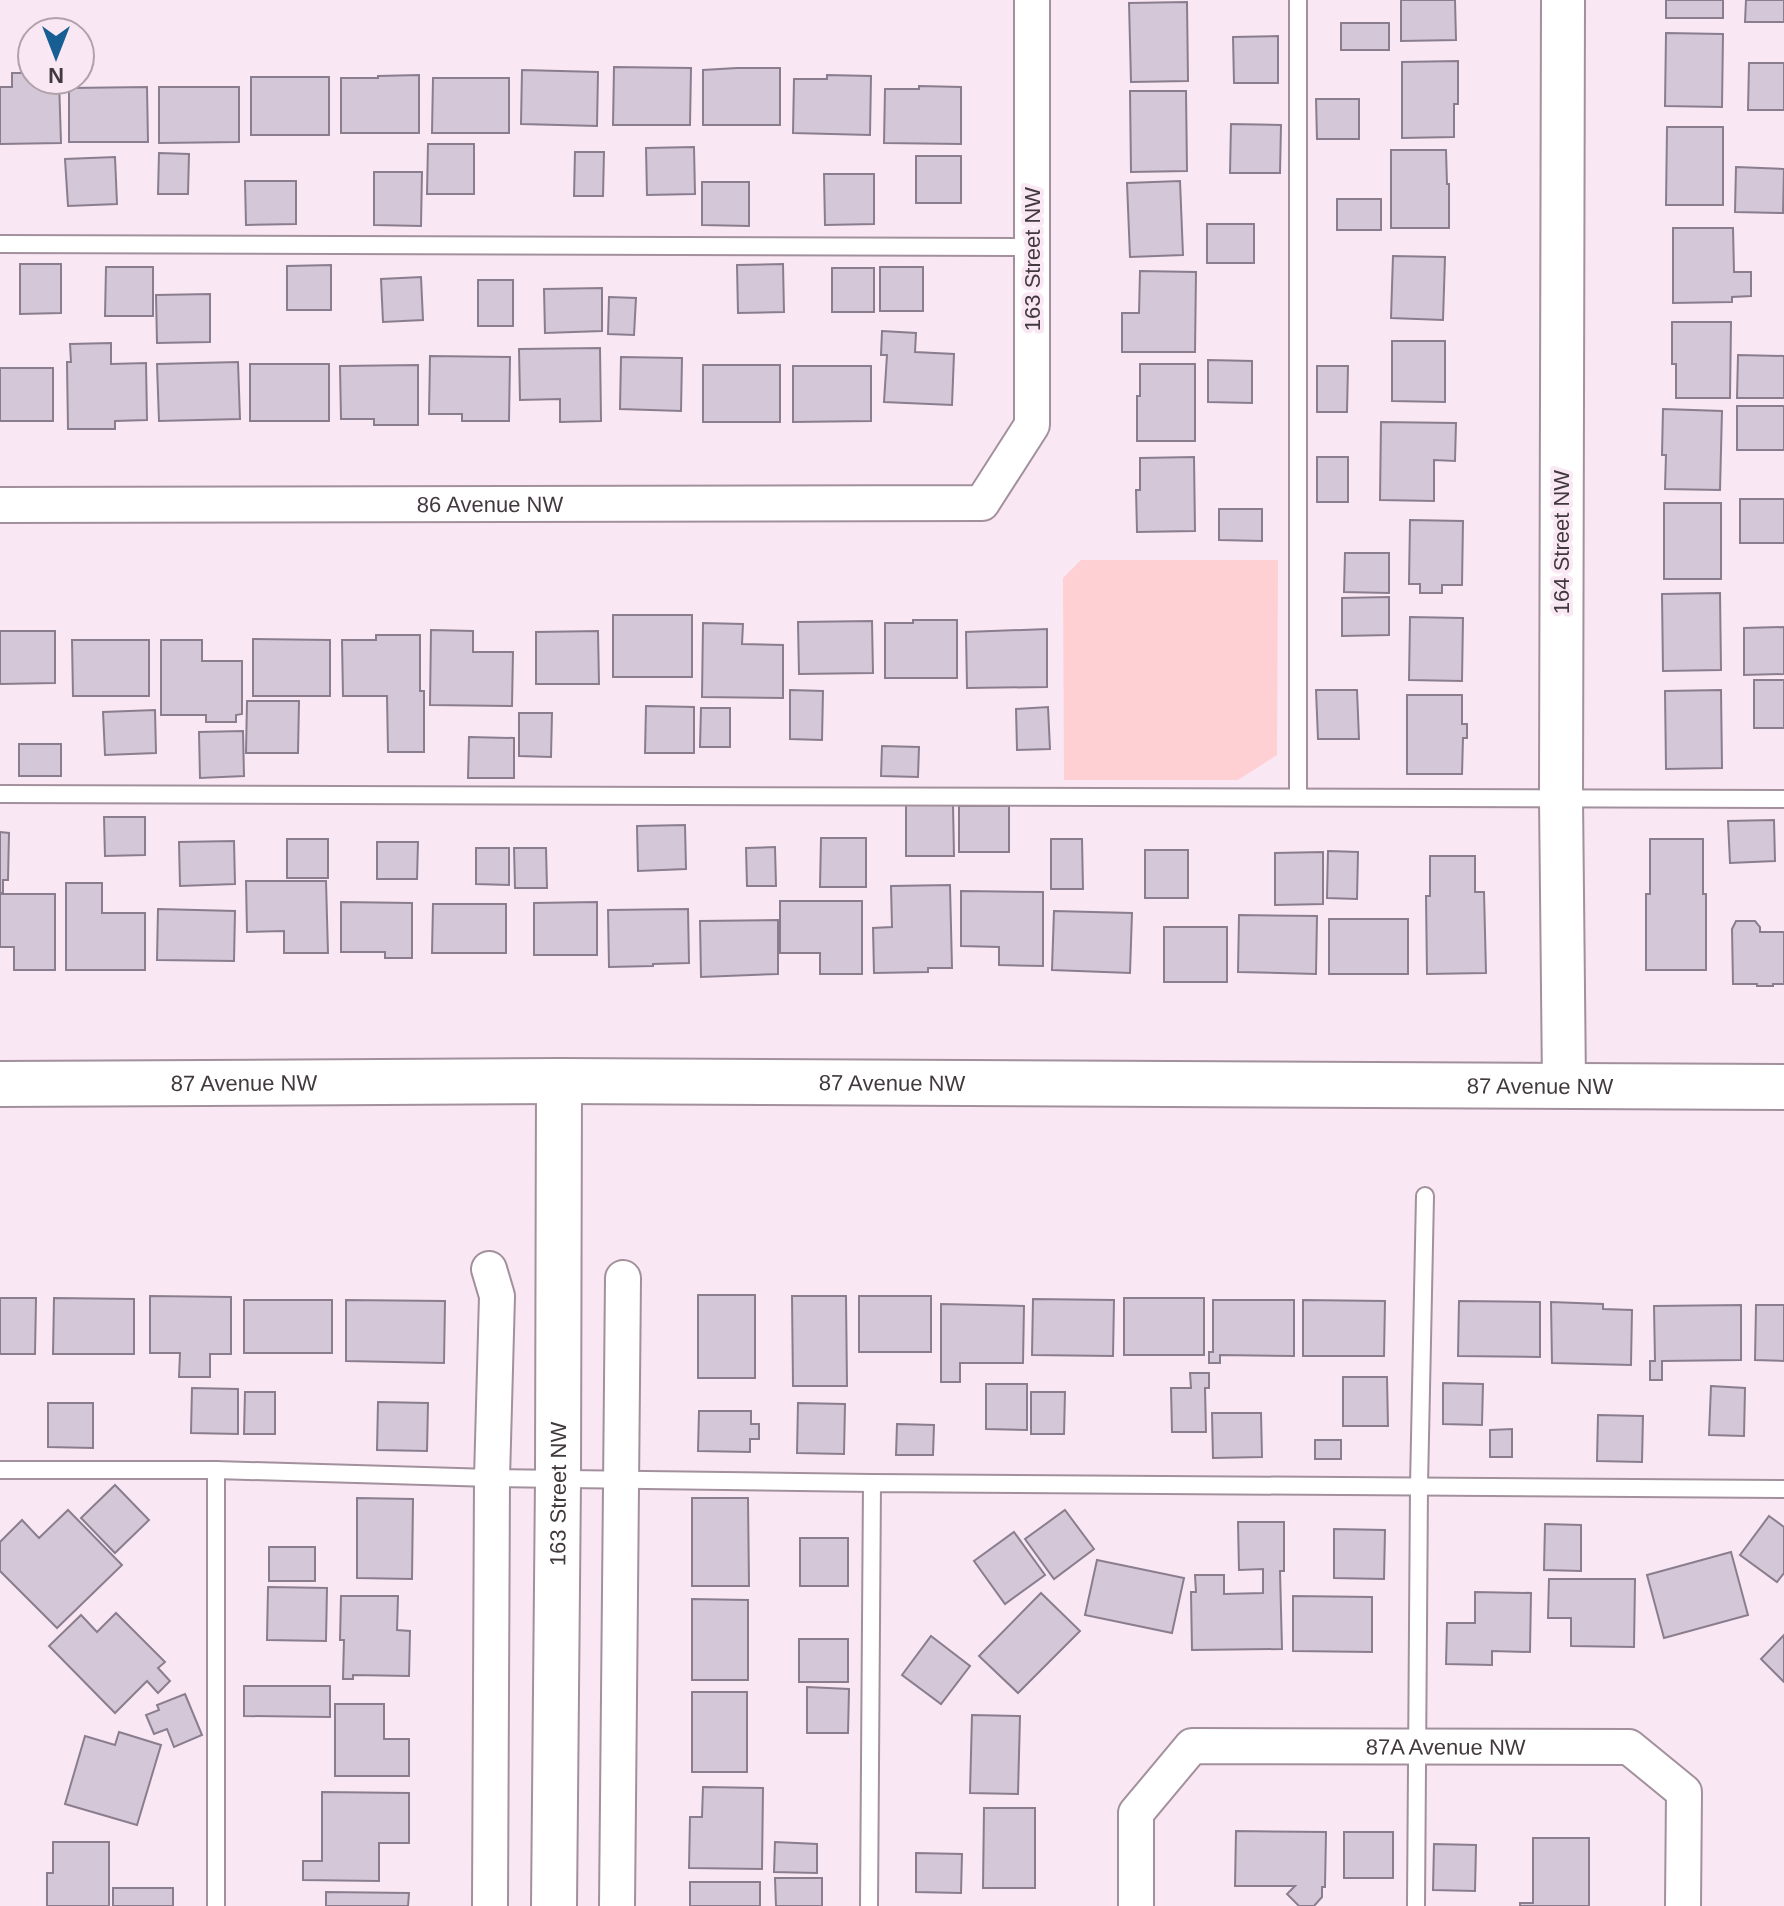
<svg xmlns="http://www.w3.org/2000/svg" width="1784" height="1906" font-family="Helvetica,sans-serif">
  <rect width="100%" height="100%" fill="#fae7f4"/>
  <path fill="#ffd0d3" d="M1081 560H1278L1277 755 1238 780H1064L1063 578Z"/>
  <g fill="#d4c7d8" stroke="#8a7e8e" stroke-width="2">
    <path d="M1401 0H1455L1456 40 1401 41Z"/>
    <rect x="1666" y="0" width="57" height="18"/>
    <path d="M1746 0H1784V22H1745Z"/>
    <path d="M1187 2 1188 81 1131 82 1129 3Z"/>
    <rect x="1341" y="23" width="48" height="27"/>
    <path d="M1666 33 1723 34 1722 107 1665 106Z"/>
    <path d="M1278 36V83H1234L1233 37Z"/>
    <path d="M1458 61V104H1454V137L1402 138V62Z"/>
    <path d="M1749 63H1784V110H1748Z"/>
    <path d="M614 67 691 68 690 125H613Z"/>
    <path d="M737 68H780V125H703V70Z"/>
    <path d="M522 70 598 72 597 126 521 124Z"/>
    <path d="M12 73H32V80H59L61 143 0 144V87H12Z"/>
    <path d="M419 75V133H341V78H378V76Z"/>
    <path d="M827 75 871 76 870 135 793 133 794 79H827Z"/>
    <rect x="251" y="77" width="78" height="58"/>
    <path d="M433 78H509V133H432Z"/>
    <path d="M919 86 961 87V144L884 143 885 89H919Z"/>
    <path d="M147 87 148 142H69V88Z"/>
    <path d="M159 87H239V142L159 143Z"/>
    <path d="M1130 91H1186L1187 171 1131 172Z"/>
    <path d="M1316 99H1359V139H1317Z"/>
    <path d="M1231 124 1281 125 1280 173H1230Z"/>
    <path d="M1667 127H1723V205H1666Z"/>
    <path d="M428 144H474V194H427Z"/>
    <path d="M694 147 695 194 647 195 646 148Z"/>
    <path d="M1391 150H1446L1447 184H1449V228H1391Z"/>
    <path d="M575 152H604L603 196H574Z"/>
    <path d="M159 153 189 154 188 194H158Z"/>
    <rect x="916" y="156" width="45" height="47"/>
    <path d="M115 157 117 204 68 206 65 159Z"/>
    <path d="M1736 167 1784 169 1783 213 1735 212Z"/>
    <path d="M374 172H422L421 226 374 225Z"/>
    <path d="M824 174H874V224L825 225Z"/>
    <path d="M245 181H296V224L246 225Z"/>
    <path d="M1180 181 1183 255 1130 257 1127 183Z"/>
    <path d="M702 182H749V226L702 225Z"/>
    <rect x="1337" y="199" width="44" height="31"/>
    <rect x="1207" y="224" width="47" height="39"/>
    <path d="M1673 228H1733L1734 272H1751V296L1732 297V302L1673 303Z"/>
    <path d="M1393 256 1445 257 1443 320 1391 318Z"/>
    <path d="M20 264H61V313L20 314Z"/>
    <path d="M783 264 784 312 738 313 737 265Z"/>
    <path d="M331 265V310H287V266Z"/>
    <path d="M106 267H153V316H105Z"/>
    <rect x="880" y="267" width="43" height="44"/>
    <rect x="832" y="268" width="42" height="44"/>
    <path d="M1140 271 1196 272 1195 352H1122V313H1139Z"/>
    <path d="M421 277 423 320 383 322 381 279Z"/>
    <rect x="478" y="280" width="35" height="46"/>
    <path d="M602 288V331L545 333 544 289Z"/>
    <path d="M210 294V342L157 343 156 295Z"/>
    <path d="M609 297 636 298 634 335 608 334Z"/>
    <path d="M1672 322H1731L1730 398H1676V364H1672Z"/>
    <path d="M882 331 916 333 915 352 954 354 952 405 884 402 887 355H881Z"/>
    <path d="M1392 341H1445V402L1392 401Z"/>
    <path d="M111 343V364L146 363 147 420 115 421V429H68L67 362H71L70 344Z"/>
    <path d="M600 348 601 421 560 422V399L520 400 519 349Z"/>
    <path d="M1738 355 1784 356V398H1737Z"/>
    <path d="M430 356 510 357 509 421H462V414H429Z"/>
    <path d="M621 357 682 358 681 411 620 409Z"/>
    <path d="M1208 360 1252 361V403L1208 402Z"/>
    <path d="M238 362 240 419 159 421 157 364Z"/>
    <rect x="250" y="364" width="79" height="57"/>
    <path d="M1140 364H1195V441H1137V396H1140Z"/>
    <path d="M418 365V425H374V419H341L340 366Z"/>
    <rect x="703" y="365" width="77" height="57"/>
    <path d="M793 366H871V421L793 422Z"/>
    <path d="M1317 366H1348L1347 412H1317Z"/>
    <rect x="0" y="368" width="53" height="53"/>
    <rect x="1737" y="406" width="47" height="44"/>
    <path d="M1663 409 1722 411 1720 490 1665 489 1666 455H1662Z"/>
    <path d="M1381 422 1456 423 1455 461 1434 460V501L1380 500Z"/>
    <path d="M1194 457 1195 531 1137 532 1136 490H1140V458Z"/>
    <rect x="1317" y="457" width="31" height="45"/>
    <rect x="1740" y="499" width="44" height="44"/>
    <rect x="1664" y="503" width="57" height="76"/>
    <path d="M1219 509H1262V541L1219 540Z"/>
    <path d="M1410 520 1463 521 1462 585H1442V593H1420V584H1409Z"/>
    <path d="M1345 553H1389V593L1344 592Z"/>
    <path d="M1720 593 1721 670 1663 671 1662 594Z"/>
    <path d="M1389 597V635L1342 636V598Z"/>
    <rect x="613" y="615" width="79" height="62"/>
    <path d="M1410 617 1463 618 1462 681 1409 680Z"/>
    <path d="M913 620H957V678H885V623H913Z"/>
    <path d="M872 621 873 673 799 674 798 622Z"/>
    <path d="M703 623 743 624 742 644 783 645V698L702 697Z"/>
    <path d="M1784 627V674L1744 675V628Z"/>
    <path d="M1047 629V687L967 688 966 632Z"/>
    <path d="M431 630 473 631V652H513L512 706 430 705Z"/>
    <path d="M0 631H55V683L0 684Z"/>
    <path d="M598 631 599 684H536V632Z"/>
    <path d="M376 635H420V691H424V752H388L387 696H343L342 640H376Z"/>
    <path d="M253 639 330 640V696H253Z"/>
    <path d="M72 640H149V696H73Z"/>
    <path d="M161 640H202V661H242V714L236 715V722H206V715H161Z"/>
    <rect x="1754" y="680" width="30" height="48"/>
    <path d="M790 690 823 691 822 740 790 739Z"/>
    <path d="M1316 690H1357L1359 739H1318Z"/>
    <path d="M1721 690 1722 768 1666 769 1665 691Z"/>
    <path d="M1407 695H1462V724H1467V738H1463L1462 774H1407Z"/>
    <path d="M247 701H299L298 753H246Z"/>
    <path d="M646 706 694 707V753H645Z"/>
    <path d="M1048 707 1050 749 1017 750 1016 709Z"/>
    <path d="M701 708H730V747H700Z"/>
    <path d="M155 710 156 753 105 755 103 712Z"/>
    <path d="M519 713H552L551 757 519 756Z"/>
    <path d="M243 731 244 776 200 778 199 732Z"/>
    <path d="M469 737 514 738V778H468Z"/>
    <rect x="19" y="744" width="42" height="32"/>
    <path d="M882 746 919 747 918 777 881 776Z"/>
    <path d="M906 805H953L954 856H906Z"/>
    <rect x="959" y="806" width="50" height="46"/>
    <path d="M104 817H145V855L105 856Z"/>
    <path d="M1774 820 1775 861 1730 863 1728 821Z"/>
    <path d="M685 825 686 869 638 871 637 826Z"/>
    <path d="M0 832 9 833 8 880H3V893H0Z"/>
    <path d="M821 838H866V887H820Z"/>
    <rect x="287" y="839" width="41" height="39"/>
    <path d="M1051 839H1082L1083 889H1051Z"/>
    <path d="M1650 839H1703V894H1706V970H1646V894H1650Z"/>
    <path d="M234 841 235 884 180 886 179 842Z"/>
    <path d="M377 842H418L417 879H377Z"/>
    <path d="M775 847 776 886H747L746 848Z"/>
    <path d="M476 848H509V885L476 884Z"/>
    <path d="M514 848H546L547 888H515Z"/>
    <rect x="1145" y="850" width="43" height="48"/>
    <path d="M1328 851 1358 852 1357 899 1327 898Z"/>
    <path d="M1323 852V904L1275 905V853Z"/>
    <path d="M1430 856H1475V892H1484L1486 973 1427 974 1426 896H1430Z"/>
    <path d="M246 881H326L328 953H284V931L247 932Z"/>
    <path d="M66 883H102V913H145V970H66Z"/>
    <path d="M950 885 952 968H928V972L874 973 873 928 892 927 891 886Z"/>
    <path d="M961 891 1043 892V966L999 965V947L961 946Z"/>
    <path d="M0 894H55V970H14V947H0Z"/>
    <path d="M780 901H862V974H820V953H780Z"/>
    <path d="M341 902 412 903V958H385V952H341Z"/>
    <path d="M597 902V955H534V903Z"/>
    <path d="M433 904H506V953H432Z"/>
    <path d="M158 909 235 911 234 961 157 960Z"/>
    <path d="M688 909 689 963 653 964V966L609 967 608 910Z"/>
    <path d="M1054 911 1132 913 1130 973 1052 970Z"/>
    <path d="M1239 915 1317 916 1316 974 1238 972Z"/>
    <rect x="1329" y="919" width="79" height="55"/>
    <path d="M778 920V974L701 977 700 921Z"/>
    <path d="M1736 921H1755L1760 927V932H1784V984H1773V986H1757V984H1733L1732 929Z"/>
    <rect x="1164" y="927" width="63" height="55"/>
    <rect x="698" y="1295" width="57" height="83"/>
    <path d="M150 1296 231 1297V1354H210V1377H179L180 1353H150Z"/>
    <path d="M792 1296H846L847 1386H793Z"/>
    <rect x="859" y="1296" width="72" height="56"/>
    <path d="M0 1298H36L35 1354H0Z"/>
    <path d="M54 1298 134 1299V1354H53Z"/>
    <rect x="1124" y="1298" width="80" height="57"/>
    <path d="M1033 1299 1114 1300 1113 1356 1032 1355Z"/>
    <rect x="244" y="1300" width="88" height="53"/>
    <path d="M346 1300 445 1301 444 1363 346 1361Z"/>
    <path d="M1213 1300H1294V1356L1220 1355V1363H1209V1352H1213Z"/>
    <path d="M1303 1300 1385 1301 1384 1356H1303Z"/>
    <path d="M1459 1301 1540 1302V1357L1458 1356Z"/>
    <path d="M1551 1302 1603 1304V1309L1632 1310 1631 1365 1552 1363Z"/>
    <path d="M941 1304 1024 1306 1023 1363H960V1382H941Z"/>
    <path d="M1741 1305V1360L1662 1361V1380H1650V1361H1655L1654 1306Z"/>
    <path d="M1756 1305H1784V1361L1755 1360Z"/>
    <path d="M1190 1373H1209V1388H1205L1206 1432H1172L1171 1388H1191Z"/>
    <path d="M1343 1377H1387L1388 1426H1343Z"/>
    <path d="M1443 1383 1483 1384 1482 1425 1443 1424Z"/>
    <path d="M986 1384H1027V1430L986 1429Z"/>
    <path d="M1711 1386 1745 1388 1744 1436 1709 1435Z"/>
    <path d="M192 1388 238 1389V1434L191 1433Z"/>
    <path d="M245 1392H275V1434H244Z"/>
    <path d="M1031 1392H1065L1064 1434H1031Z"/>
    <path d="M378 1402 428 1403 427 1451 377 1450Z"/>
    <path d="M48 1403H93V1448L48 1447Z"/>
    <path d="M798 1403 845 1404 844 1454 797 1453Z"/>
    <path d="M699 1411H751V1424H759V1439H750V1452L698 1451Z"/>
    <path d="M1212 1413H1261L1262 1457 1213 1458Z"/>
    <path d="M1598 1415 1643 1416 1642 1462 1597 1461Z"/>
    <path d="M897 1424 934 1425 933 1455H896Z"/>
    <path d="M1512 1429V1457H1490V1430Z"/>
    <rect x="1315" y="1440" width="26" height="19"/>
    <path d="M115 1485 149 1520 115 1553 81 1518Z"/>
    <path d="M357 1498 413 1499 412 1579 357 1578Z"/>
    <path d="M692 1498H748L749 1586H692Z"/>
    <path d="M68 1510 122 1565 57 1628 0 1571V1542L22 1520 39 1538Z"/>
    <path d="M1065 1510 1094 1549 1054 1579 1025 1539Z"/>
    <path d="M1769 1516 1784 1527V1573L1777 1582 1740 1555Z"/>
    <path d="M1238 1522H1284V1571H1280L1282 1649 1192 1650 1191 1592H1196L1195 1575H1224V1594L1263 1593V1569L1239 1570Z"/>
    <path d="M1545 1524 1581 1525V1571L1544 1570Z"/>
    <path d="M1334 1529 1385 1530 1384 1579 1334 1578Z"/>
    <path d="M1014 1532 1045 1575 1005 1604 974 1561Z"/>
    <rect x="800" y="1538" width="48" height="48"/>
    <rect x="269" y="1547" width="46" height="34"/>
    <path d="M1731 1552 1748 1615 1664 1638 1647 1575Z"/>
    <path d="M1097 1560 1184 1578 1172 1633 1085 1615Z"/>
    <path d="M1549 1579H1635L1634 1647 1571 1646V1618H1548Z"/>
    <path d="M268 1587 327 1588 326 1641 267 1640Z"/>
    <path d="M1475 1592 1531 1593 1530 1652 1492 1651V1665L1446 1664 1447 1623H1475Z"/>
    <path d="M1041 1593 1080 1631 1018 1693 979 1656Z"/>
    <path d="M341 1596H398L397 1630 410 1631 409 1676 353 1675V1679H343L344 1640H340Z"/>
    <path d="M1293 1596 1372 1597V1652L1293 1651Z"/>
    <path d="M692 1599 748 1600V1680H692Z"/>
    <path d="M116 1613 165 1662 158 1668 170 1681 158 1693 147 1681 115 1713 49 1646 81 1615 97 1632Z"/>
    <path d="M1784 1635V1682L1761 1659Z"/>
    <path d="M931 1636 970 1666 941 1704 902 1675Z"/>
    <rect x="799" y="1639" width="49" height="43"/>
    <path d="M244 1686H330V1717L244 1716Z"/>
    <path d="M807 1687 849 1689 848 1733H807Z"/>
    <rect x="692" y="1692" width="55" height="80"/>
    <path d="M185 1694 202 1735 174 1747 167 1729 154 1734 146 1715 159 1710 157 1705Z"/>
    <path d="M335 1704H384V1739H409V1776H335Z"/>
    <path d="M972 1715 1020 1716 1018 1794 970 1793Z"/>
    <path d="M119 1732 161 1745 137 1825 65 1804 85 1736 115 1745Z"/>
    <path d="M703 1787 763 1788 762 1869 689 1868 690 1817H702Z"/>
    <path d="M322 1792 409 1793V1843H379V1881L303 1880V1861H322Z"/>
    <path d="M984 1808H1035V1888H983Z"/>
    <path d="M1236 1831 1326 1832 1325 1887H1322V1897L1314 1906H1299L1287 1894 1295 1886H1235Z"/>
    <rect x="1344" y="1832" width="49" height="46"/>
    <path d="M1533 1838H1589V1906H1520V1903H1533Z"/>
    <path d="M53 1842H109V1906H47V1873H53Z"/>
    <path d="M775 1842 817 1844V1873L774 1872Z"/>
    <path d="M1434 1844 1476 1845 1475 1891 1433 1890Z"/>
    <path d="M916 1853 962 1854 961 1893 916 1892Z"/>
    <path d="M775 1878H822V1906H776Z"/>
    <rect x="690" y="1882" width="70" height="24"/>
    <rect x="113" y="1888" width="60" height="18"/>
    <path d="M326 1892 409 1893 408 1906H326Z"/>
  </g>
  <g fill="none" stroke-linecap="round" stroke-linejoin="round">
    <g stroke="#a2909c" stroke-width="20">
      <g id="service">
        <path d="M1298 0V797"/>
        <path d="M0 244 1032 247"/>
        <path d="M0 794 1784 799"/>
        <path d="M0 1470H216L492 1478 872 1483"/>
        <path d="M216 1470V1906"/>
        <path d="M869 1906 872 1483 1784 1489"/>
        <path d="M1416 1906 1419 1486 1425 1196"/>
      </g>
    </g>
    <g stroke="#a2909c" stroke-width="38">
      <g id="minor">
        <path id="s1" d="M0 505 982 503 1032 425V0"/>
        <path d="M489 1269 497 1296 492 1478 490 1906"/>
        <path d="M617 1906 623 1278"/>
        <path id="s2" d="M1136 1906V1813L1192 1746 1629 1747 1684 1792 1683 1906"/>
      </g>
    </g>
    <g stroke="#a2909c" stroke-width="46">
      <path id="tertiary" d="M1563 0 1561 798 1564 1085"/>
    </g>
    <g stroke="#a2909c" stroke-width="48">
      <g id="secondary">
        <path id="s3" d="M0 1084 559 1081 1784 1087"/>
        <path id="s4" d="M554 1906 558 1479 559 1081"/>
      </g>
    </g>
    <use href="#service" stroke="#fff" stroke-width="16"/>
    <use href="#minor" stroke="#fff" stroke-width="34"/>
    <use href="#tertiary" stroke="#fff" stroke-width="42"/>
    <use href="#secondary" stroke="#fff" stroke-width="44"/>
  </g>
  <g text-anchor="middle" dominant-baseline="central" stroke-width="8" stroke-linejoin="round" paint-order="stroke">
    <g font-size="22" fill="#41393e" stroke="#fae7f4">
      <text transform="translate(1032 259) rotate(-90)">163 Street NW</text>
      <text stroke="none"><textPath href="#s1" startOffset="490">86 Avenue NW</textPath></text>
      <text transform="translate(1561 542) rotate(-90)">164 Street NW</text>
      <text stroke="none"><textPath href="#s3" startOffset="244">87 Avenue NW</textPath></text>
      <text stroke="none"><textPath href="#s3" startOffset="892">87 Avenue NW</textPath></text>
      <text stroke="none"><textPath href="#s3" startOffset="1540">87 Avenue NW</textPath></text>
      <text stroke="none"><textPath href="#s4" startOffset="412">163 Street NW</textPath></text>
      <text stroke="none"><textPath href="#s2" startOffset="434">87A Avenue NW</textPath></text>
    </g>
  </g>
  <g transform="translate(56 56) rotate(180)"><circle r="38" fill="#fae7f4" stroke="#b0a1ab" stroke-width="2"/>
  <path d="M0-6L14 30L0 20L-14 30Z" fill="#175f93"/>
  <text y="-12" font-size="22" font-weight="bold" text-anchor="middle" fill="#41393e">N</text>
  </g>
</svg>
